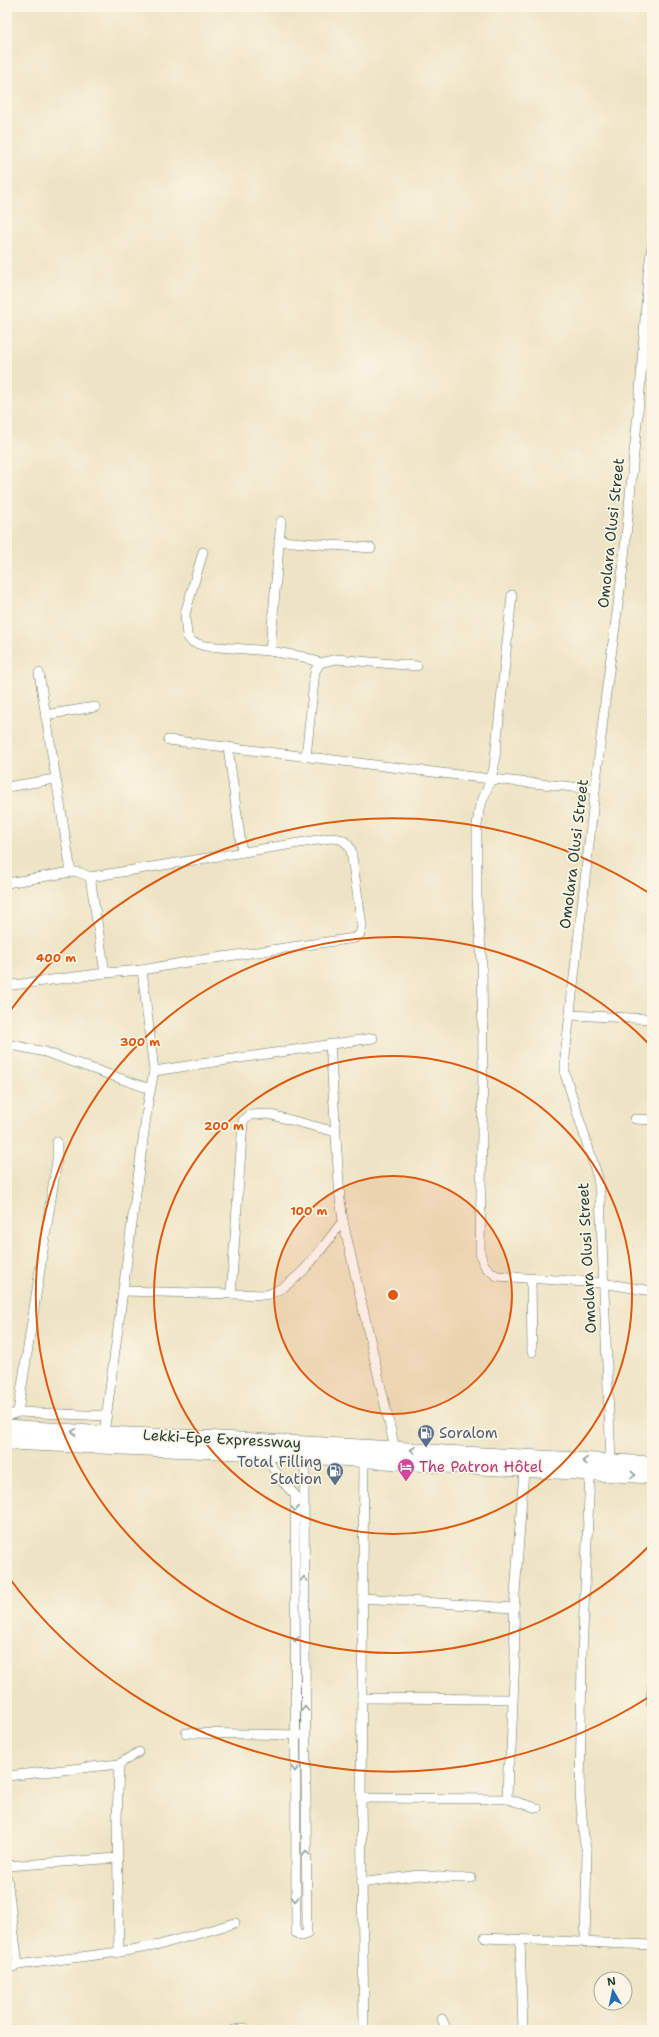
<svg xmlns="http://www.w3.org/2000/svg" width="659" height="2037" font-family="'Shantell Sans',sans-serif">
  <rect width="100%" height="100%" fill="#fcf5e5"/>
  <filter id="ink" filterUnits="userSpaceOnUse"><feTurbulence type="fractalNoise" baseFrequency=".025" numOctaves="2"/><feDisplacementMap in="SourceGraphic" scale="8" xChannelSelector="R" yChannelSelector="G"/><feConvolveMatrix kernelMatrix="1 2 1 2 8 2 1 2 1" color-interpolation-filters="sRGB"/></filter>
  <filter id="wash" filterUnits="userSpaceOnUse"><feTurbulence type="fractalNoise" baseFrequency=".012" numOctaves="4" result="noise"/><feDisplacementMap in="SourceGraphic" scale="16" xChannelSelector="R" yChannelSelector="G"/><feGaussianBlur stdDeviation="0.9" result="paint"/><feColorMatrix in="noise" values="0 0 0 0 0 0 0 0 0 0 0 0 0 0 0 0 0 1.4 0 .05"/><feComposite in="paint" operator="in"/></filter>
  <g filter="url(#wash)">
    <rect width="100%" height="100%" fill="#eee4c5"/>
  </g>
  <g filter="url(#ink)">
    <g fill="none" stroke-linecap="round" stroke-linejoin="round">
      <g stroke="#677767" stroke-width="10">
        <g id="minor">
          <path d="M279 541 371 548"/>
          <path d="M203 552 185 614 187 636 192 642 205 646 270 651 304 657 320 663"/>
          <path d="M512 595 494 767 491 779 479 809 477 826V900L482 963 483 1067 480 1252C482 1264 486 1269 497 1276L602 1283 652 1291"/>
          <path d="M270 651 281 521"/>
          <path d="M39 673 71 872H78L90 877 105 973 142 970 154 1071 148 1102 104 1434"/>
          <path d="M45 715 95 707"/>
          <path d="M168 740 491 779 595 789"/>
          <path d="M228 747 242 852"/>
          <path d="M306 757 315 671 320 663 336 659 417 666"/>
          <path d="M7 787 55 779"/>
          <path d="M90 877 330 838C341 838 346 840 351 850L362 926 360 934 355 938 187 962 142 970"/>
          <path d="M7 883 71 872"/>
          <path d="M13 985 105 973"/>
          <path d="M570 1015 652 1019"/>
          <path d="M7 1044 45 1052 150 1089"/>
          <path d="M330 1044 340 1199 343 1221 395 1449"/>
          <path d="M154 1071 373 1038"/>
          <path d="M635 1119 652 1120"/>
          <path d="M531 1279 532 1352"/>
          <path d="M123 1291 266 1295C299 1286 322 1247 343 1221"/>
          <path d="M231 1294 243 1121 250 1115 268 1114 336 1132"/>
          <path d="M18 1412 107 1416"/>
          <path d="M7 1416 18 1412 57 1160V1142"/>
          <path d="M263 1453 281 1480 295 1495 296 1933 301 1936 307 1934 304 1490 306 1456"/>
          <path d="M364 1459 361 1798 364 2030"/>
          <path d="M611 1462 600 1194 598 1178 565 1074V1057L606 693 623 568 640 391 648 274 652 246"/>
          <path d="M524 1470 514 1608 515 1654 511 1750 508 1766 507 1799 537 1808"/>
          <path d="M363 1598 514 1608"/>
          <path d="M362 1698 512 1699"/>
          <path d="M651 1702 652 1687"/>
          <path d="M186 1733 300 1735"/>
          <path d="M119 1764 117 1820 119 1952"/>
          <path d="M7 1776 119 1764 139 1752"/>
          <path d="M361 1798 507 1799"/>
          <path d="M7 1866 118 1858"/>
          <path d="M7 1878 18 1965"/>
          <path d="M361 1883 419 1875 452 1878H471"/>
          <path d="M485 1938 652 1945"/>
          <path d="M520 1939 523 2030"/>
          <path d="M585 1943 587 1852 584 1839 580 1794 582 1655 590 1474"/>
          <path d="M7 1969 18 1965 119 1952 159 1945 235 1923"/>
          <path d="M442 2019 447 2030"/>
          <path d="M234 2030 245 2028"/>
        </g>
      </g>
      <g stroke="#677767" stroke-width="16">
        <g id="trunk">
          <path d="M7 1427 104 1434 202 1438 395 1449 444 1453 652 1464"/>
          <path d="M7 1442 263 1453 460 1466 652 1476"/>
        </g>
      </g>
      <use href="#minor" stroke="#fff" stroke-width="9"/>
      <use href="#trunk" stroke="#fff" stroke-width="15"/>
    </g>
    <defs><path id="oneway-chevron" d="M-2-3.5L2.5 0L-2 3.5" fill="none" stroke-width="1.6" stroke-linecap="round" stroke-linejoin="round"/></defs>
    <g stroke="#8f9e9a">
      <use href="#oneway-chevron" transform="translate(74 1432) rotate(-175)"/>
      <use href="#oneway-chevron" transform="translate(413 1450) rotate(-174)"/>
      <use href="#oneway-chevron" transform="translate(585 1461) rotate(-177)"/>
      <use href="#oneway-chevron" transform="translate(633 1475) rotate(2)"/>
      <use href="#oneway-chevron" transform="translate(295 1509) rotate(89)"/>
      <use href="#oneway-chevron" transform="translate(304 1579) rotate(-90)"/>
      <use href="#oneway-chevron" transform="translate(295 1639) rotate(90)"/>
      <use href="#oneway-chevron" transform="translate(305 1709) rotate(-90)"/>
      <use href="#oneway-chevron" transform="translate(295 1769) rotate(90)"/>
      <use href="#oneway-chevron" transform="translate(306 1853) rotate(-90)"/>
      <use href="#oneway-chevron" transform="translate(295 1899) rotate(90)"/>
    </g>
  </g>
  <circle cx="393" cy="1295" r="119" fill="#de580e" fill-opacity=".12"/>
  <g fill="none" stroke="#de580e" stroke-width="2">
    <circle cx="393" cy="1295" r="119"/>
    <circle cx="393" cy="1295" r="239"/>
    <path d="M651 1544A358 358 0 1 1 651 1046"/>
    <path d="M649 1697A477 477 0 0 1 7 1575M7 1015A477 477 0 0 1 649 893"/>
  </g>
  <defs>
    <g id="fuel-pin" transform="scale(0.9)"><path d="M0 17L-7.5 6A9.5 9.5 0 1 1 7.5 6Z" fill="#5c6f8a" stroke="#fcf5e5"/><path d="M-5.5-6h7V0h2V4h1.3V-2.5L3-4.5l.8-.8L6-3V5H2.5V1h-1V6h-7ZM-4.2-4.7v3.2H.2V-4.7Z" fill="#fff"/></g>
    <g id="hotel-pin" transform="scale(0.9)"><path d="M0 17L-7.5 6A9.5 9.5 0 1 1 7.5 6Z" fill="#d1479c" stroke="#fcf5e5"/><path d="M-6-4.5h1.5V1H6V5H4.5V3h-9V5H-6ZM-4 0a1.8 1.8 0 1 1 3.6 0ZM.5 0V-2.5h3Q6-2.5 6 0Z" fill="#fff"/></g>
  </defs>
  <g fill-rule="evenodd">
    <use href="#fuel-pin" x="426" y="1433"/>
    <use href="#hotel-pin" x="406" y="1467"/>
    <use href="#fuel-pin" x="335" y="1471"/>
  </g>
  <g text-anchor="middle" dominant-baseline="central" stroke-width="3.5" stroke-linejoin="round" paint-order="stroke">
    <g font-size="15" fill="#1f3d34" stroke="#fcf5e5">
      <text transform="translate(611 533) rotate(-84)">Omolara Olusi Street</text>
      <text transform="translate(574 854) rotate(-83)">Omolara Olusi Street</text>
      <text transform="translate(587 1258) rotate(-93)">Omolara Olusi Street</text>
      <text transform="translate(222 1439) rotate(3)">Lekki-Epe Expressway</text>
    </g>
    <g font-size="15" fill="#4e5e75" stroke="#fcf5e5" text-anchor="start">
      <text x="439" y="1433">Soralom</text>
      <text x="322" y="1462" text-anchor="end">Total Filling<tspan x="322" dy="17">Station</tspan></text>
    </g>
    <g font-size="15" fill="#b23c85" stroke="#fcf5e5" text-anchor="start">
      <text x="419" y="1467">The Patron Hôtel</text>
    </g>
  </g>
  <circle cx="393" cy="1295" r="6" fill="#de580e" stroke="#fcf5e5" stroke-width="2"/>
  <g font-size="12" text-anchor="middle" font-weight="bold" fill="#de580e" stroke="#fcf5e5" stroke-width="3.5" stroke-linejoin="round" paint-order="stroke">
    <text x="56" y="962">400 m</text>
    <text x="140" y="1046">300 m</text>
    <text x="224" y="1130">200 m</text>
    <text x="309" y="1215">100 m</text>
  </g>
  <rect width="659" height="2037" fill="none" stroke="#fcf5e5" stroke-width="24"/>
  <g transform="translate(613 1991) rotate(351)"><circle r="19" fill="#fcf5e5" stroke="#a4ab9e"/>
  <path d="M0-3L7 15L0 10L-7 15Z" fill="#1f6fb2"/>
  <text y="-6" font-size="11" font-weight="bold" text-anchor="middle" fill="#1f3d34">N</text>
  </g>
</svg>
